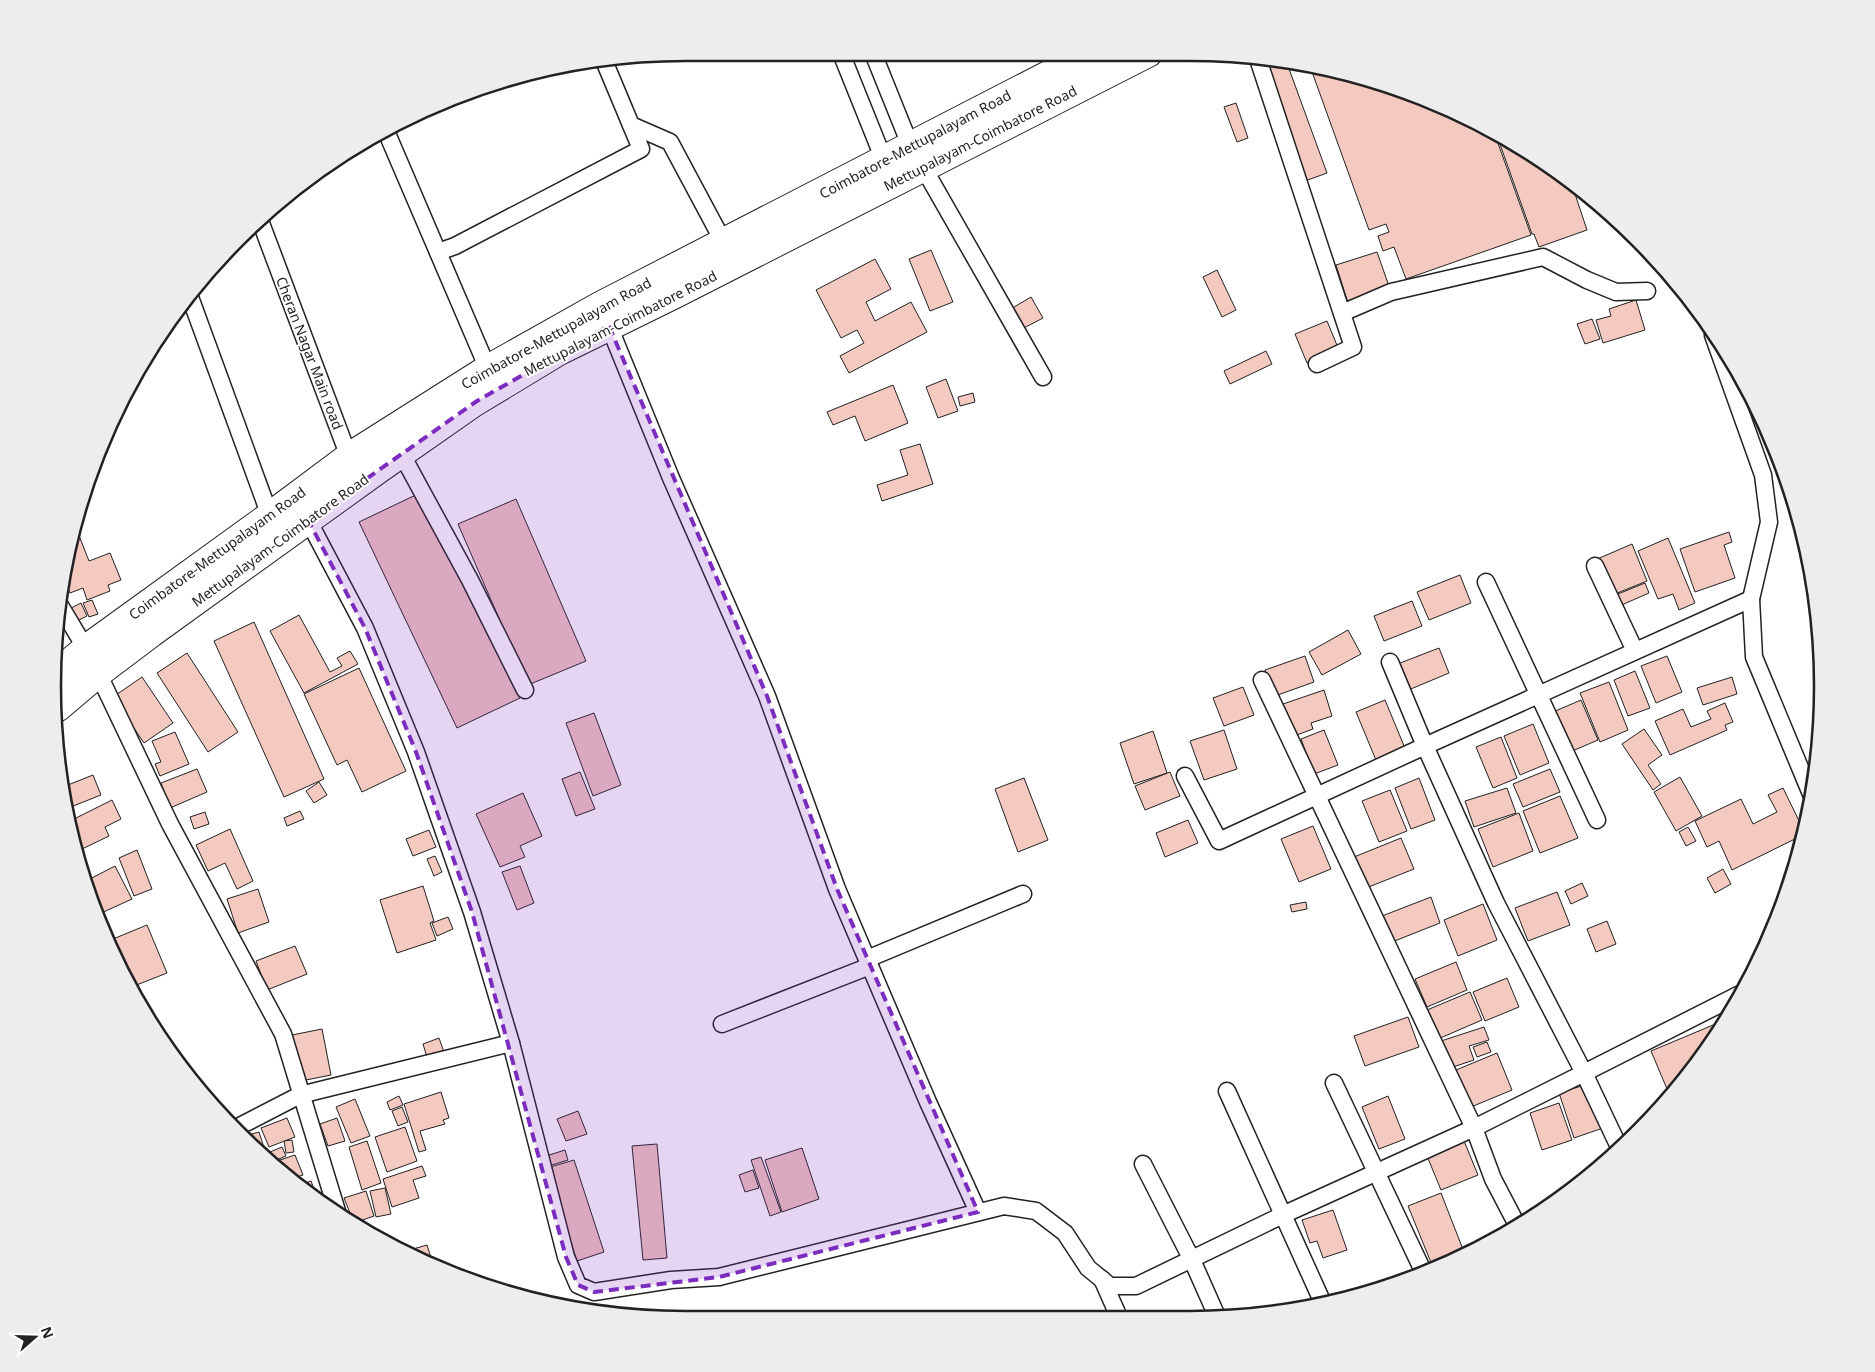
<svg xmlns="http://www.w3.org/2000/svg" width="1875" height="1372" font-family="'Noto Sans',sans-serif">
  <rect width="100%" height="100%" fill="#fff"/>
  <g fill="#f3c9c0" stroke="#222">
    <path d="M1263 62 1288 66 1327 173 1305 181Z"/>
    <path d="M1311 69 1353 74 1432 101 1495 135 1531 235 1406 279 1394 247 1383 251 1378 236 1389 232 1386 224 1369 230Z"/>
    <path d="M1236 103 1248 138 1237 142 1224 107Z"/>
    <path d="M1497 136 1541 159 1571 182 1587 230 1539 247 1534 234H1532Z"/>
    <path d="M931 250 953 302 930 311 909 259Z"/>
    <path d="M1377 252 1390 289 1348 303 1336 265Z"/>
    <path d="M875 259 891 289 866 302 875 321 911 302 927 332 849 373 840 356 864 343 857 330 841 338 816 290Z"/>
    <path d="M1217 270 1236 310 1222 317 1203 277Z"/>
    <path d="M1031 297 1043 318 1020 330 1009 310Z"/>
    <path d="M1636 300 1645 330 1603 343 1596 320 1611 316 1609 309Z"/>
    <path d="M1592 319 1600 339 1585 344 1577 324Z"/>
    <path d="M1327 321 1339 350 1307 363 1295 334Z"/>
    <path d="M1266 351 1272 364 1230 384 1224 371Z"/>
    <path d="M946 379 958 411 938 418 926 387Z"/>
    <path d="M893 385 908 423 865 441 855 416 833 425 827 412Z"/>
    <path d="M973 393 975 402 960 406 958 397Z"/>
    <path d="M920 444 933 484 882 501 877 485 908 475 900 450Z"/>
    <path d="M422 492 520 698 457 728 359 522Z"/>
    <path d="M516 499 586 661 528 685 458 524Z"/>
    <path d="M74 523 89 561 110 553 121 580 108 585 110 591 87 600 83 588 70 593 63 577Z"/>
    <path d="M1729 532 1732 542 1724 545 1735 578 1695 592 1680 549Z"/>
    <path d="M1668 538 1695 603 1679 610 1673 594 1658 599 1638 551Z"/>
    <path d="M1632 544 1647 581 1610 596 1595 560Z"/>
    <path d="M1460 575 1471 603 1429 620 1417 592Z"/>
    <path d="M1645 583 1649 593 1617 607 1613 596Z"/>
    <path d="M92 600 98 614 89 617 83 603Z"/>
    <path d="M1412 601 1422 626 1384 641 1374 616Z"/>
    <path d="M81 603 87 616 75 622 69 609Z"/>
    <path d="M299 615 330 672 342 666 337 658 350 651 358 664 304 693 270 631Z"/>
    <path d="M254 622 324 779 284 797 214 641Z"/>
    <path d="M1348 630 1361 654 1322 675 1309 652Z"/>
    <path d="M1439 648 1449 673 1406 691 1395 665Z"/>
    <path d="M187 653 238 732 208 752 157 673Z"/>
    <path d="M1305 656 1314 682 1275 696 1265 670Z"/>
    <path d="M1667 656 1682 692 1656 703 1641 666Z"/>
    <path d="M359 668 406 771 362 792 347 760 337 765 304 694Z"/>
    <path d="M1635 671 1650 708 1628 716 1614 680Z"/>
    <path d="M142 677 173 723 144 743 113 697Z"/>
    <path d="M1732 677 1737 694 1703 705 1697 688Z"/>
    <path d="M1609 682 1628 730 1600 742 1580 693Z"/>
    <path d="M1243 687 1254 715 1224 726 1213 698Z"/>
    <path d="M1324 690 1332 716 1311 723 1313 729 1294 736 1283 704Z"/>
    <path d="M1385 700 1407 753 1378 765 1356 712Z"/>
    <path d="M1581 700 1598 740 1570 752 1553 712Z"/>
    <path d="M1725 703 1733 722 1725 725 1727 730 1670 755 1655 721 1683 709 1691 727 1711 719 1707 711Z"/>
    <path d="M594 713 621 785 593 796 566 723Z"/>
    <path d="M1533 724 1549 763 1520 775 1504 736Z"/>
    <path d="M1644 729 1662 755 1648 765 1661 784 1653 790 1622 744Z"/>
    <path d="M1224 730 1237 769 1204 780 1190 741Z"/>
    <path d="M1324 730 1338 765 1314 774 1301 739Z"/>
    <path d="M1153 731 1167 773 1134 784 1120 743Z"/>
    <path d="M175 732 189 764 160 776 155 764 161 762 152 741Z"/>
    <path d="M1501 737 1517 778 1493 788 1476 747Z"/>
    <path d="M197 769 207 792 170 808 161 783Z"/>
    <path d="M1550 769 1560 792 1523 807 1513 784Z"/>
    <path d="M580 772 595 809 576 816 562 779Z"/>
    <path d="M1170 772 1180 796 1145 810 1135 786Z"/>
    <path d="M93 775 101 795 68 808 63 787Z"/>
    <path d="M1680 777 1702 816 1676 831 1654 792Z"/>
    <path d="M1024 778 1048 840 1018 852 995 789Z"/>
    <path d="M1419 778 1435 820 1411 829 1395 788Z"/>
    <path d="M319 782 327 795 314 803 306 791Z"/>
    <path d="M1507 788 1516 813 1474 827 1465 801Z"/>
    <path d="M1783 788 1803 829 1801 836 1732 870 1719 841 1707 847 1695 821 1741 799 1753 824 1777 812 1768 795Z"/>
    <path d="M1390 790 1407 831 1379 842 1362 801Z"/>
    <path d="M523 793 542 836 520 846 525 857 500 867 476 814Z"/>
    <path d="M1560 796 1578 838 1540 853 1523 811Z"/>
    <path d="M112 800 121 819 105 827 109 836 80 850 72 820Z"/>
    <path d="M300 811 304 819 287 826 284 818Z"/>
    <path d="M205 812 209 824 194 829 190 817Z"/>
    <path d="M1519 813 1533 851 1493 867 1478 829Z"/>
    <path d="M1188 820 1198 843 1165 857 1156 833Z"/>
    <path d="M1313 826 1331 869 1299 882 1281 839Z"/>
    <path d="M1688 827 1696 841 1686 846 1679 832Z"/>
    <path d="M230 829 253 881 237 889 225 863 208 871 196 845Z"/>
    <path d="M429 830 436 847 413 856 406 839Z"/>
    <path d="M1401 838 1414 869 1366 888 1354 857Z"/>
    <path d="M137 850 152 889 134 896 119 858Z"/>
    <path d="M435 856 442 872 434 876 427 859Z"/>
    <path d="M115 866 132 899 97 915 88 880Z"/>
    <path d="M520 866 534 903 517 910 502 872Z"/>
    <path d="M1723 869 1731 884 1715 893 1707 878Z"/>
    <path d="M1582 883 1588 896 1571 904 1565 891Z"/>
    <path d="M423 886 434 921 430 923 436 940 397 953 380 900Z"/>
    <path d="M258 889 269 922 238 933 227 899Z"/>
    <path d="M1557 892 1570 925 1528 941 1515 908Z"/>
    <path d="M1431 897 1440 923 1392 942 1382 916Z"/>
    <path d="M1306 902 1307 909 1292 912 1290 905Z"/>
    <path d="M1483 904 1497 940 1458 956 1444 920Z"/>
    <path d="M448 917 453 929 437 936 432 923Z"/>
    <path d="M1607 921 1616 944 1596 952 1587 929Z"/>
    <path d="M147 925 167 973 134 986 126 973 113 939Z"/>
    <path d="M295 946 307 974 267 990 256 961Z"/>
    <path d="M1456 962 1467 990 1427 1007 1415 979Z"/>
    <path d="M1507 978 1519 1007 1485 1021 1473 992Z"/>
    <path d="M1470 992 1482 1020 1438 1039 1427 1010Z"/>
    <path d="M1408 1017 1419 1047 1365 1066 1354 1036Z"/>
    <path d="M1725 1020 1680 1084 1667 1089 1651 1051Z"/>
    <path d="M1484 1027 1489 1040 1469 1046 1474 1060 1450 1068 1441 1041Z"/>
    <path d="M322 1029 331 1075 301 1081 292 1035Z"/>
    <path d="M439 1038 444 1052 427 1057 423 1044Z"/>
    <path d="M1487 1042 1491 1052 1477 1057 1473 1047Z"/>
    <path d="M1497 1053 1512 1090 1471 1107 1456 1070Z"/>
    <path d="M1588 1084 1603 1128 1574 1138 1559 1093Z"/>
    <path d="M441 1092 449 1118 443 1120 445 1124 420 1131 426 1150 419 1152 404 1104Z"/>
    <path d="M399 1096 403 1105 390 1110 387 1102Z"/>
    <path d="M1388 1096 1405 1139 1379 1149 1362 1107Z"/>
    <path d="M355 1099 370 1136 351 1143 336 1107Z"/>
    <path d="M1559 1103 1572 1140 1542 1150 1530 1113Z"/>
    <path d="M402 1107 408 1122 398 1126 392 1111Z"/>
    <path d="M578 1111 587 1134 566 1141 557 1119Z"/>
    <path d="M287 1118 295 1137 269 1147 261 1128Z"/>
    <path d="M337 1118 345 1141 328 1146 320 1124Z"/>
    <path d="M405 1127 417 1161 387 1172 375 1137Z"/>
    <path d="M259 1132 266 1154 263 1155 264 1158 244 1136Z"/>
    <path d="M292 1140 294 1152 286 1153 284 1141Z"/>
    <path d="M367 1141 381 1183 362 1190 349 1147Z"/>
    <path d="M1464 1141 1478 1175 1441 1190 1427 1156Z"/>
    <path d="M657 1144 667 1258 643 1260 632 1146Z"/>
    <path d="M282 1147 286 1156 274 1161 270 1152Z"/>
    <path d="M802 1148 819 1199 782 1212 765 1160Z"/>
    <path d="M565 1150 568 1160 549 1166 546 1156Z"/>
    <path d="M295 1155 303 1175 291 1179 271 1165V1163Z"/>
    <path d="M761 1157 781 1212 770 1216 751 1160Z"/>
    <path d="M574 1160 604 1252 577 1261 547 1168Z"/>
    <path d="M422 1166 426 1176 413 1180 419 1198 392 1207 383 1179Z"/>
    <path d="M753 1170 759 1188 745 1192 739 1175Z"/>
    <path d="M311 1181 317 1197 299 1185Z"/>
    <path d="M385 1188 391 1214 376 1217 370 1191Z"/>
    <path d="M366 1191 374 1216 354 1223 344 1198Z"/>
    <path d="M1441 1193 1464 1252 1432 1265 1408 1206Z"/>
    <path d="M1333 1210 1347 1250 1323 1258 1317 1241 1310 1243 1302 1220Z"/>
    <path d="M427 1245 433 1264 406 1251Z"/>
  </g>
  <g fill="none" stroke-linecap="round" stroke-linejoin="round">
    <g stroke="#222" stroke-width="19">
      <g id="minor">
        <path d="M841 53 884 160"/>
        <path d="M873 53 910 145"/>
        <path d="M1259 62 1353 347 1317 364"/>
        <path d="M631 125 670 142 724 243"/>
        <path d="M386 131 488 369"/>
        <path d="M923 167 1043 377"/>
        <path d="M261 223 349 457 353 463"/>
        <path d="M438 252 455 246 641 149 605 63"/>
        <path d="M190 297 270 516"/>
        <path d="M1342 313 1391 292 1543 257 1587 280 1616 292 1647 291"/>
        <path d="M609 326 671 478 767 696 837 889 928 1102 978 1212"/>
        <path d="M1713 335 1763 475 1769 522 1751 599 1754 657 1811 794"/>
        <path d="M401 453 470 580 525 690"/>
        <path d="M308 520 365 628 416 752 472 912 511 1043 566 1257 578 1285 594 1292 671 1280 719 1277 1004 1206 1036 1211 1065 1233 1088 1268 1110 1286H1136L1287 1213 1474 1128 1584 1073 1619 1147"/>
        <path d="M1595 566 1635 651"/>
        <path d="M1486 582 1597 820"/>
        <path d="M58 602 86 649"/>
        <path d="M98 673 170 824 283 1034 337 1211"/>
        <path d="M1262 680 1474 1128 1493 1179 1516 1223"/>
        <path d="M1185 776 1219 841 1425 746 1390 662"/>
        <path d="M867 959 1023 894"/>
        <path d="M1742 993 1584 1073 1496 903 1425 746 1751 599"/>
        <path d="M722 1024 870 966"/>
        <path d="M1334 1083 1424 1273"/>
        <path d="M1227 1091 1322 1301"/>
        <path d="M236 1128 300 1095 511 1043"/>
        <path d="M1143 1164 1192 1260 1216 1314"/>
        <path d="M1102 1279 1118 1315"/>
      </g>
    </g>
    <g stroke="#222" stroke-width="30">
      <g id="trunk">
        <path d="M58 672 86 649 270 516 349 457 488 369 600 306 1091 53"/>
        <path d="M58 707 98 673 151 633 380 468 473 403 559 351 675 294 1148 53"/>
      </g>
    </g>
    <use href="#minor" stroke="#fff" stroke-width="16"/>
    <use href="#trunk" stroke="#fff" stroke-width="28"/>
  </g>
  <path fill="#7b2cbf" fill-opacity="0.2" stroke="#7b2cbf" stroke-width="4" stroke-dasharray="10 6" stroke-linejoin="round" d="M609 326 767 696 837 889 978 1212 719 1277 594 1292 578 1285 566 1257 472 912 416 752 365 628 308 520 477 401Z"/>
  <g text-anchor="middle" dominant-baseline="central" stroke-width="4" stroke-linejoin="round" paint-order="stroke">
    <g font-size="14" fill="#222" stroke="#fff">
      <text transform="translate(980 138) rotate(-27)">Mettupalayam-Coimbatore Road</text>
      <text transform="translate(915 144) rotate(-28)">Coimbatore-Mettupalayam Road</text>
      <text transform="translate(620 323) rotate(-27)">Mettupalayam-Coimbatore Road</text>
      <text transform="translate(556 333) rotate(-29)">Coimbatore-Mettupalayam Road</text>
      <text transform="translate(310 353) rotate(69)">Cheran Nagar Main road</text>
      <text transform="translate(280 540) rotate(-36)">Mettupalayam-Coimbatore Road</text>
      <text transform="translate(217 553) rotate(-36)">Coimbatore-Mettupalayam Road</text>
    </g>
  </g>
  <path d="M0 0H1875V1372H0ZM686 61H1189A625 625 0 0 1 1814 686V686A625 625 0 0 1 1189 1311H686A625 625 0 0 1 61 686V686A625 625 0 0 1 686 61Z" fill="#ededed" fill-rule="evenodd"/>
  <path fill="none" stroke="#222" stroke-width="2.5" d="M686 61H1189A625 625 0 0 1 1814 686V686A625 625 0 0 1 1189 1311H686A625 625 0 0 1 61 686V686A625 625 0 0 1 686 61Z"/>
  <g transform="translate(35 1337) rotate(70)" stroke="#ffffff" stroke-width="4" paint-order="stroke">
  <path d="M0-4L9 19L0 12L-9 19Z" fill="#222222"/>
  <text y="-8" font-size="14" font-weight="bold" text-anchor="middle" fill="#222222">N</text>
  </g>
</svg>
